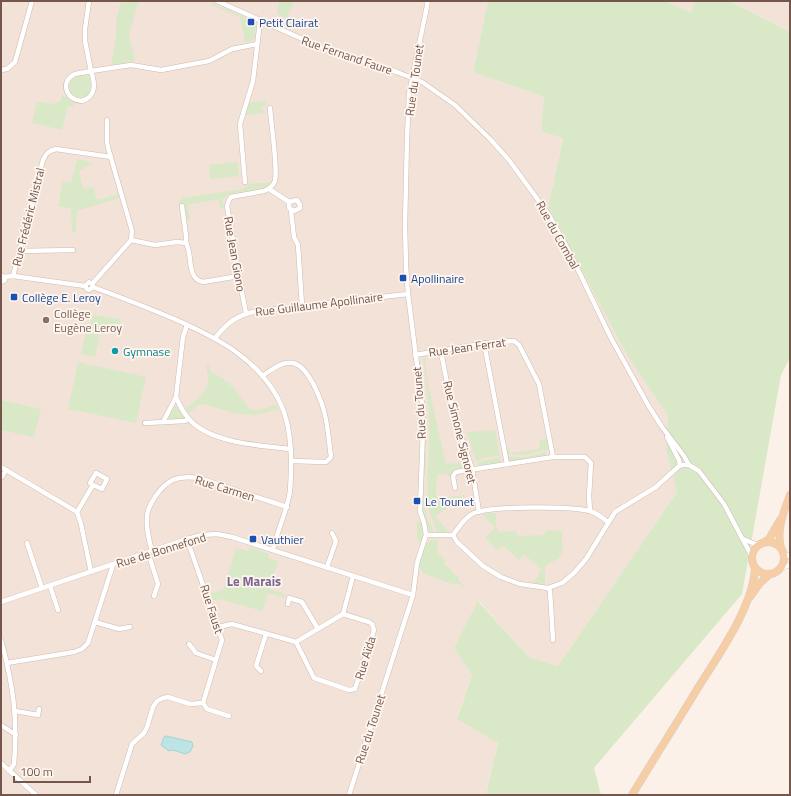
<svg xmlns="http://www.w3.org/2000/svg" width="791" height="796" font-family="'Titillium Web',sans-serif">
  <rect width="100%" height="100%" fill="#fbf1e8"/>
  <g fill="#f3e2d7">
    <path d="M1 1H488L473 72 544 97 541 131 563 137 548 207 627 355 668 416 666 450 677 492 558 666 529 657 479 601 454 648 472 675 457 718 498 743 486 793 488 795H1Z"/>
    <path d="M665 1H695L691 12Z"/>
    <path d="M730 1H790V32L760 16Z"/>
  </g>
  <g fill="#d9e9c7">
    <path d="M121 1H139L129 34 135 61 111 65 116 37V21Z"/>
    <path d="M279 1H294L287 18 277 14Z"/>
    <path d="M488 1H665L691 12 695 1H730L790 32V358L781 375 742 594 594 768 601 795H488L486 794 498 743 457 719 472 675 454 648 478 601 529 657 558 666 677 492 666 450 668 416 627 355 548 207 563 138 541 131 544 97 473 72Z"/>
    <path d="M212 3 255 22 256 24 254 40 245 42 240 17 211 5Z"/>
    <path d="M89 75 92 90 87 97 78 99 70 94C66 79 75 75 89 75Z"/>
    <path d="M62 96 67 97 74 103 73 107 68 106 62 130 32 123 37 101 51 104 60 102Z"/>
    <path d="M267 101 266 105 262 107V110L267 113 245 115 249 102Z"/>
    <path d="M77 159 93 163 79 171 83 189 93 187 97 200 118 194 119 198 77 211 76 232H72L71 209 58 206 63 181 71 183Z"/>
    <path d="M238 162 239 176 210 179 209 165Z"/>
    <path d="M272 182 265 188 234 193 230 196 227 195 222 200 224 208 221 209 218 199 188 205 190 220H187L184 203 178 204 183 198 243 189 248 184Z"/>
    <path d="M93 315 121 319 118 334 89 329Z"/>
    <path d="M86 332 100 335 95 357 81 354Z"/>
    <path d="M425 356 427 379 446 464 467 462 469 467 455 470 450 478 448 474 437 475 436 498 465 495 435 517 450 533H437C435 523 429 515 428 504 426 483 429 461 429 439 430 412 426 384 423 357Z"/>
    <path d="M419 357 427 422 425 476H423L418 358Z"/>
    <path d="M78 362 146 377 136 423 68 409Z"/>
    <path d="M209 365 211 372C229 380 240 394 250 410H260L276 404 278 410C271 410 266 413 260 414 240 417 222 409 203 404L198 405 189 413 185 409C194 402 206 394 208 382 209 377 207 371 206 366Z"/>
    <path d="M1 400 41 409 34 437 1 430Z"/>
    <path d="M175 406H177L185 417 184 419 170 420 168 418Z"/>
    <path d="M495 430 500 456 488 457 476 461 467 432Z"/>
    <path d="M548 439 550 449 525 455 507 454 508 453 507 448H509L510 453 539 449 540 440Z"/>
    <path d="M545 452 546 456 511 462 508 459 507 457H528Z"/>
    <path d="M500 458 501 463 479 466 477 462Z"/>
    <path d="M423 492H424C425 501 424 512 429 521 431 526 433 527 433 533L429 531 422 509Z"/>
    <path d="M496 513V525L499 532 516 531 517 536 545 535 546 530 562 531V545L564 547 559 558 545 566V584H533L541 570C537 564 530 560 524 555L519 560 502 545 497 550 485 538 495 528 482 514Z"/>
    <path d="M417 521 422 523 424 533 422 542 417 540Z"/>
    <path d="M438 540 437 552 446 561 444 564 452 571 451 572 460 578 458 580 465 587 456 583 455 585 422 573 420 568 419 569C420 561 421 546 429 542 431 540 435 540 438 540Z"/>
    <path d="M249 547 269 554 268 558 278 561 269 589 286 594 285 598 268 593 262 611 220 599 212 601 210 594 222 590 224 588 236 548 248 551Z"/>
  </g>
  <path fill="#bde4e4" stroke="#a4d4d5" d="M166 736 192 742 193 746 190 752 185 754 173 750 169 751 161 745 164 737Z"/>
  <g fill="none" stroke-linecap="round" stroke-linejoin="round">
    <g stroke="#cfbab1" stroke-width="5.5">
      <g id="street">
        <path d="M89 1 85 29V41L91 71 131 65 161 70 209 61 232 49 257 44"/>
        <path d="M217 1 325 49 397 72 422 82 455 105 491 140 509 160 549 215 568 249 611 338 648 405 662 427 684 456 689 465 699 471 724 504 752 557"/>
        <path d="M1 70 7 69 15 62 32 1"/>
        <path d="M91 71C95 83 97 96 82 101 68 101 59 84 73 75 78 72 85 73 91 71Z"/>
        <path d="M245 182 240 124 253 81 260 21"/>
        <path d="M269 189 289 202V208L294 211 300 208V205L297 200 289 202"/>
        <path d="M182 206 186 236V243"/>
        <path d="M291 211 294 237 298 245 302 306"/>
        <path d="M131 240 155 245 177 242 186 243C193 255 186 279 203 282L239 276"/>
        <path d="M20 251 73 250"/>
        <path d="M1 275 4 277 5 280 1 282"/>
        <path d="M13 276 43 160C46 153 49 151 56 149L111 157"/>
        <path d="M4 277 13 276 85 286 87 289 89 290 93 287 92 284 89 282 85 286"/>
        <path d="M92 284 131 240 132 231 109 151 107 142V120"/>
        <path d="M93 287C120 297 146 307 172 318 216 337 262 360 282 407 292 431 292 465 290 491 287 511 278 529 273 549"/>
        <path d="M246 313 242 293 227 206 229 200 231 197 264 191C269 189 273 186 275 181 278 169 271 123 270 108"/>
        <path d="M187 325 183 337 176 397C179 404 183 412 188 418 208 443 262 446 291 449"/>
        <path d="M215 338C228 322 237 315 258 311L408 294"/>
        <path d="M484 343 507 464"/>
        <path d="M441 352 452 409 472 469 479 512"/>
        <path d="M415 355 487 343 514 341 519 345 539 384 553 457"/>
        <path d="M262 376C272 370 281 361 293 363 308 366 320 397 324 411 328 426 329 442 331 457L326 462 292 461"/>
        <path d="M163 422 176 397"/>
        <path d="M145 423 185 421 188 419"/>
        <path d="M667 437 679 460 680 466"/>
        <path d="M1 467 77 512 81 524 91 572"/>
        <path d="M1 477H2L6 470"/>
        <path d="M455 488 453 476 456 472 553 457H585L591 463 589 496 590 511"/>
        <path d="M77 512 93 485 102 489 107 479 96 473 90 483 93 485"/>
        <path d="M426 535H453C459 527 465 517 474 513 494 506 569 506 590 511 596 513 603 518 608 522"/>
        <path d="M453 535 457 542 483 566 501 577 520 584 548 588 562 583 574 573 586 559 615 512 656 487 678 467 681 465H689"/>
        <path d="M187 539 222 640 203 703"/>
        <path d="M743 539 755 544H761"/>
        <path d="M27 543 42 588"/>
        <path d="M152 551C149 540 146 529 147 517 147 510 151 503 155 497 167 479 178 475 199 478L287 507"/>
        <path d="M148 552 158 584 154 596"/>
        <path d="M783 552 790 557"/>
        <path d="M327 567 336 541 332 533"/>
        <path d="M781 568 790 565"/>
        <path d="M50 586 58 610"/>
        <path d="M548 588 550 591 553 640"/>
        <path d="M1 602 187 539 202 535 217 534 232 537 413 595"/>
        <path d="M288 604 289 598 302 602 318 629"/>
        <path d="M95 622 119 629 130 627"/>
        <path d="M218 627 232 624 296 642 343 614 353 576"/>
        <path d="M1 640C13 684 18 718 14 764L9 771"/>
        <path d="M296 642 314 678 349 690 355 689 374 630 372 624 369 622 343 614"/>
        <path d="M189 644 196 653 216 660"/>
        <path d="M7 663 74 652 82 649 88 643 113 565"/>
        <path d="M261 671 256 666 266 634"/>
        <path d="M15 711 38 715 39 709"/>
        <path d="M1 725 16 735"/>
        <path d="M1 763 36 795"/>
        <path d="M116 795 132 744 144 733 147 727 153 707 157 701 163 698 168 697 190 704 203 703 207 709 229 716"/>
        <path d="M349 795 413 595 417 563 426 535 424 523 420 511 423 429 422 404 408 294 406 266 405 225 407 138 409 94 428 1"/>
      </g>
    </g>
    <g stroke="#d8d0cd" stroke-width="8">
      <g id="primary">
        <circle cx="768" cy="558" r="16"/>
        <path d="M765 542 769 539 780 520"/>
        <path d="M781 548C776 530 784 511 790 495"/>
        <path d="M750 597 760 583 770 574"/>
        <path d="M632 795C653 760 675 726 696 691 717 657 753 608 755 568"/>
      </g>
    </g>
    <use href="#street" stroke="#fff" stroke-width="4.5"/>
    <use href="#primary" stroke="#f6cda4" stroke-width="7"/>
  </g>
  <g fill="#1a4fb4" stroke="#fef6ee" stroke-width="1.5">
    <rect x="247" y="18" width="8" height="8" rx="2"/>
    <rect x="399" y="274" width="8" height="8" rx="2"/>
    <rect x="10" y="293" width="8" height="8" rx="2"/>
    <rect x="413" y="497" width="8" height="8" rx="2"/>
    <rect x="249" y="535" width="8" height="8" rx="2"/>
  </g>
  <circle fill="#8d6e63" stroke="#fef6ee" stroke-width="1.5" cx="46" cy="320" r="4"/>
  <circle fill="#0f9aa8" stroke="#fef6ee" stroke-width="1.5" cx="115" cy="351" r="4"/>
  <g text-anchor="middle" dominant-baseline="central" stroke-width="3.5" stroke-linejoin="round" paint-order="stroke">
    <g font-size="12" fill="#164399" stroke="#fef6ee" text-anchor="start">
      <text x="259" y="22">Petit Clairat</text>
      <text x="411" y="278">Apollinaire</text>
      <text x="22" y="297">Collège E. Leroy</text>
      <text x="425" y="501">Le Tounet</text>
      <text x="261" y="539">Vauthier</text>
    </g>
    <g font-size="12" fill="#74564d" stroke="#fef6ee">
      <text transform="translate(347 55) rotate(19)">Rue Fernand Faure</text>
      <text transform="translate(414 80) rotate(-82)">Rue du Tounet</text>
      <text transform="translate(28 217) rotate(-76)">Rue Frédéric Mistral</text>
      <text transform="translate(558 235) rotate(61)">Rue du Combal</text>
      <text transform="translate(235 254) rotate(80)">Rue Jean Giono</text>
      <text transform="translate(319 304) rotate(-7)">Rue Guillaume Apollinaire</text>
      <text transform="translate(467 347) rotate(-8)">Rue Jean Ferrat</text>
      <text transform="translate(419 403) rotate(-94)">Rue du Tounet</text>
      <text transform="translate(460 432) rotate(76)">Rue Simone Signoret</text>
      <text transform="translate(225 488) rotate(17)">Rue Carmen</text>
      <text transform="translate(161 550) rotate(-17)">Rue de Bonnefond</text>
      <text transform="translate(212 609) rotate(72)">Rue Faust</text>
      <text transform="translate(365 658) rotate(-73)">Rue Aïda</text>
      <text transform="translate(370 729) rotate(-72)">Rue du Tounet</text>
    </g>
    <g font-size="12" fill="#785e54" stroke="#fef6ee" text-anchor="start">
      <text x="54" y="313">Collège<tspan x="54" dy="14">Eugène Leroy</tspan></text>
    </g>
    <g font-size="12" fill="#0d838f" stroke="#fef6ee" text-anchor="start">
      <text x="123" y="351">Gymnase</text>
    </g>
    <g font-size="13" font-weight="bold" fill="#7c6590" stroke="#fef6ee">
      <text x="254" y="581">Le Marais</text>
    </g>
  </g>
  <rect width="791" height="796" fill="none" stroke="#74564d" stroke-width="4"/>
  <path d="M14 776v6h76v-6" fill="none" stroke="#74564d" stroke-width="2"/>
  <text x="20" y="776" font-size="12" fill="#74564d" stroke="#fef6ee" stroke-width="3" paint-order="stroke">100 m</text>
</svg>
